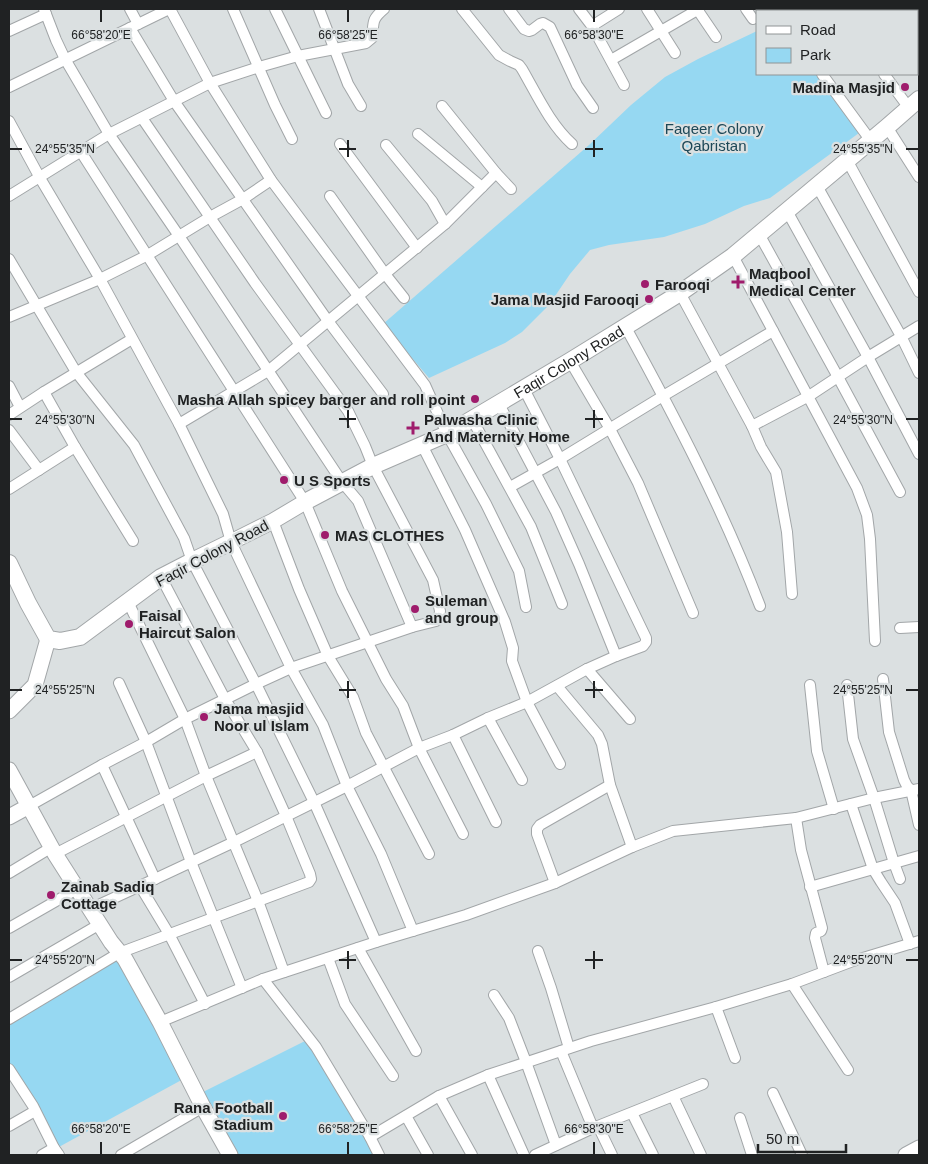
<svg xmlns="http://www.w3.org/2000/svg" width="928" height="1164" font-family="Helvetica,sans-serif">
  <rect width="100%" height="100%" fill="#dbe0e1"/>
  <g fill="#96d8f2">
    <path d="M757 31V74H816L859 133 770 198 744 206 705 224 664 237 609 245 590 250 570 274 549 305 522 332 505 343 429 378 383 324 589 145 631 105 665 77 698 59Z"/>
    <path d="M119 957 187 1077 57 1148 9 1064V1025Z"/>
    <path d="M309 1039 379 1155H231L197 1095Z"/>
  </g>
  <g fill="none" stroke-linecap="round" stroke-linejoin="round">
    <g stroke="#a2a6a8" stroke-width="12">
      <g id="street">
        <path d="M44 9 56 40 65 59 109 134 179 236 342 482 358 501 412 627"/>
        <path d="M130 9 138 24"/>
        <path d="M170 9 210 83 271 180 425 385 447 434 486 504 519 571 526 607"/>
        <path d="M233 9 275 105 292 139"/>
        <path d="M275 9 326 113"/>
        <path d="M319 9 348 84 361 106"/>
        <path d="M462 9 499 55 510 61 519 65 522 69C537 95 550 124 572 144"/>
        <path d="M509 9 524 29 529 31 532 30 540 24 543 23 550 27 577 85 593 108"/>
        <path d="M579 9 592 26 624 85"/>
        <path d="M647 9 675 53"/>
        <path d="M697 9 716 37"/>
        <path d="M746 9 753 19"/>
        <path d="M792 11 795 9"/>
        <path d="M848 11 852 9"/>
        <path d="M592 26 619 9"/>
        <path d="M130 28 174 101 328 321 383 394"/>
        <path d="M9 31 46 14"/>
        <path d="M611 60 699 9"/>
        <path d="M822 74 871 141"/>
        <path d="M884 74 909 108"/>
        <path d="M9 87 169 9"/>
        <path d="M442 106 496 173 511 189"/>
        <path d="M9 121 40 178 100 279 179 424 223 514 231 542 291 668 323 725 347 786 381 854 413 931"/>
        <path d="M887 127 919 177"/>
        <path d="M418 134 482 187"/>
        <path d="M340 144 417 248"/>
        <path d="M386 145 432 201 445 224"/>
        <path d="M81 152 305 502 342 591 386 679 403 706 419 748 463 834"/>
        <path d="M847 160 919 292"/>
        <path d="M817 186 901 336 919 373"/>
        <path d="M9 196 109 134 210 83 259 67 298 56 366 43 372 38C374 22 371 20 384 9"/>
        <path d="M330 196 385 274 404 298"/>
        <path d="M787 211 868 357 919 454"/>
        <path d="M759 234 838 377 900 492"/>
        <path d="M733 256 857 488 867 515 870 539 875 641"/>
        <path d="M9 259 76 372 134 445 184 538 192 561 256 684 314 802 376 942"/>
        <path d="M680 293 752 426 761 447 776 472 787 532 792 594"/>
        <path d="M9 317 100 279 146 256 210 217 243 199 271 180"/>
        <path d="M625 326C675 417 723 509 760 606"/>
        <path d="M570 361 610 429 638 483 693 613"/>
        <path d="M9 386 20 407"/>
        <path d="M44 392 75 447 133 541"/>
        <path d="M499 404 556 512 579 564 616 656"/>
        <path d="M9 415 44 392 132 339"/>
        <path d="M472 419 531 527 562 604"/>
        <path d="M179 424 268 371 445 224 496 173"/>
        <path d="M752 426 809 396 868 357 919 326"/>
        <path d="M9 430 39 470"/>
        <path d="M422 445 465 530 505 622 513 648 512 661 527 702 560 764"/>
        <path d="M510 487 560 459 663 396 773 331"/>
        <path d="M9 489 75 447"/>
        <path d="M273 521 299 589 328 656 353 697 366 733 429 854"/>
        <path d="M128 602 185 719 206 776 258 901 284 972"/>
        <path d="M900 628 919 627"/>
        <path d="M587 669 630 719"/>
        <path d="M883 679 889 732 904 780 907 786 911 790 919 825"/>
        <path d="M119 683 146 742 191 862 242 988"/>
        <path d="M810 685 817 751 834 809"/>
        <path d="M847 685 853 739 874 798 894 863 900 879"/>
        <path d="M557 686 598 735 602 744 610 785 632 847"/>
        <path d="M488 718 522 780"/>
        <path d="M453 735 496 822"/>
        <path d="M102 765 155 879"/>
        <path d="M851 804 873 869 881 882 895 903 910 944"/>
        <path d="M29 806 102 765 146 742 185 719 256 684 291 668 412 627 436 621 439 618 440 611 433 580 373 466 365 446 348 411 255 283 142 118"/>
        <path d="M796 818 801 850 822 928 821 931 816 933 815 938 824 972"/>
        <path d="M55 854 206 776 257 752"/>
        <path d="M9 873 52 847"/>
        <path d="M555 883 537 834V829L540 825 610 785"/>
        <path d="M140 886 169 934 205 1004"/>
        <path d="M810 887 919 856"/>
        <path d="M90 909 155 879 234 842 347 786 419 748 453 735 488 718 527 702 587 669 616 656 643 646 646 642V638L560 459 524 389"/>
        <path d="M9 928 77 889"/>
        <path d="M358 948 416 1051"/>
        <path d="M538 951 551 988 569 1048"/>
        <path d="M328 958 345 1004 393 1076"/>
        <path d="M9 977 100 924"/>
        <path d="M263 979 316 1047 370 1137 379 1155"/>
        <path d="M792 984 848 1070"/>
        <path d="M494 995 509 1018 526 1062 556 1145"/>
        <path d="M716 1007 735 1058"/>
        <path d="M9 1019 119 953 309 882 311 879 310 874 286 816 257 752 225 699 161 577"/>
        <path d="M160 1022 263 979 376 942 466 915 555 883 632 847 673 831 796 818 874 798 919 789"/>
        <path d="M561 1051 593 1128"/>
        <path d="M9 1069 33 1106 54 1148 59 1155"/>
        <path d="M488 1075 524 1155"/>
        <path d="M773 1093 802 1155"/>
        <path d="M439 1096 472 1155"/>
        <path d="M673 1096 701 1155"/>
        <path d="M632 1113 653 1155"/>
        <path d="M406 1116 428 1155"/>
        <path d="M740 1118 752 1155"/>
        <path d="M9 1126 35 1111"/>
        <path d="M598 1126 612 1155"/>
        <path d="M370 1137 439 1096 488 1075 591 1041 716 1007 792 984 853 961 919 941"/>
        <path d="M42 1155 54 1148"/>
        <path d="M121 1155 203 1107"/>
        <path d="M535 1155 593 1128 703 1084"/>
      </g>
    </g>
    <g stroke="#a2a6a8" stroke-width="17">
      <g id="secondary">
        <path d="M231 542 273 521 305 502"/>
        <path d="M9 711 35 685 48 639"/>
        <path d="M9 770 55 854 111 942 125 959 160 1022 203 1107 230 1155"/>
        <path d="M9 817 29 806"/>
        <path d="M906 1155 919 1148"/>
      </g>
    </g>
    <g stroke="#a2a6a8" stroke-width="18">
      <g id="primary">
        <path id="s1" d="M305 502 373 466 447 434 570 361 680 293 733 256 887 127 919 99"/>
        <path d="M9 563 28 603 48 639 60 641 80 637 161 577 192 561 231 542"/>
      </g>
    </g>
    <use href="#street" stroke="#fff" stroke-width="10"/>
    <use href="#secondary" stroke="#fff" stroke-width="15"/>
    <use href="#primary" stroke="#fff" stroke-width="16"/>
  </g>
  <path fill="none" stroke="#202223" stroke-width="2" d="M101 10V22M348 10V22M594 10V22M348 140V157M594 140V157M10 149H22M339 149H356M585 149H603M906 149H918M348 410V428M594 410V428M10 419H22M339 419H356M585 419H603M906 419H918M348 681V698M594 681V698M10 690H22M339 690H356M585 690H603M906 690H918M348 951V969M594 951V969M10 960H22M339 960H356M585 960H603M906 960H918M101 1142V1154M348 1142V1154M594 1142V1154"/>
  <g fill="#9f1c6c" stroke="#dbe0e1" stroke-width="2">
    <circle cx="905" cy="87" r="5"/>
    <path d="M735.5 274.5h5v5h5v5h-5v5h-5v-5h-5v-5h5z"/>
    <circle cx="645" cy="284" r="5"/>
    <circle cx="649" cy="299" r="5"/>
    <circle cx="475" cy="399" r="5"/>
    <path d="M410.5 420.5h5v5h5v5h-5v5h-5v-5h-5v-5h5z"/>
    <circle cx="284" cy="480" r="5"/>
    <circle cx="325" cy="535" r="5"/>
    <circle cx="415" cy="609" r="5"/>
    <circle cx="129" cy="624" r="5"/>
    <circle cx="204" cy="717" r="5"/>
    <circle cx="51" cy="895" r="5"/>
    <circle cx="283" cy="1116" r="5"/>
  </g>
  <g text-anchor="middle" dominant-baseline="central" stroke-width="4.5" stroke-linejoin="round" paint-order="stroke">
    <g font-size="15" font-weight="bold" fill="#202223" stroke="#dbe0e1" text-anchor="start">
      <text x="895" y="87" text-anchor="end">Madina Masjid</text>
      <text x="749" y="273">Maqbool<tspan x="749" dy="17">Medical Center</tspan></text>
      <text x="655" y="284">Farooqi</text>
      <text x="639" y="299" text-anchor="end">Jama Masjid Farooqi</text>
      <text x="465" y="399" text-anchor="end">Masha Allah spicey barger and roll point</text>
      <text x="424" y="419">Palwasha Clinic<tspan x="424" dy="17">And Maternity Home</tspan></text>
      <text x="294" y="480">U S Sports</text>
      <text x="335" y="535">MAS CLOTHES</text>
      <text x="425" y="600">Suleman<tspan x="425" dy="17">and group</tspan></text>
      <text x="139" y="615">Faisal<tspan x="139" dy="17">Haircut Salon</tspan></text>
      <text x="214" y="708">Jama masjid<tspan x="214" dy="17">Noor ul Islam</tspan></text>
      <text x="61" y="886">Zainab Sadiq<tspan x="61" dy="17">Cottage</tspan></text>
      <text x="273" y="1107" text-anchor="end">Rana Football<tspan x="273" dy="17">Stadium</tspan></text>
    </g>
    <g font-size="15" fill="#1c4757" stroke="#dbe0e1">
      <text x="714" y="128">Faqeer Colony<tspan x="714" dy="17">Qabristan</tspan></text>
    </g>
    <g font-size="15" fill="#202223" stroke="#dbe0e1">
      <text stroke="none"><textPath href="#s1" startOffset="299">Faqir Colony Road</textPath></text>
      <text transform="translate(212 553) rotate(-28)">Faqir Colony Road</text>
    </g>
  </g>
  <g font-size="12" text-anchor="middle" fill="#202223" stroke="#dbe0e1" stroke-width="4.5" stroke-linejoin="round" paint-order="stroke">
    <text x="101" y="39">66°58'20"E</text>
    <text x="348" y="39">66°58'25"E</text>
    <text x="594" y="39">66°58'30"E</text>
    <text x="65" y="153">24°55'35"N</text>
    <text x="863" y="153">24°55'35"N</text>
    <text x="65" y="424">24°55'30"N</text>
    <text x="863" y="424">24°55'30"N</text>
    <text x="65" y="694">24°55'25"N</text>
    <text x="863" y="694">24°55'25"N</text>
    <text x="65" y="964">24°55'20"N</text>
    <text x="863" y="964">24°55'20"N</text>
    <text x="101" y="1133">66°58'20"E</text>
    <text x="348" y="1133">66°58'25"E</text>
    <text x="594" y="1133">66°58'30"E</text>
  </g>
  <rect width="928" height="1164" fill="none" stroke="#202223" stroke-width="20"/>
  <rect x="756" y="10" width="162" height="65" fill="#dbe0e1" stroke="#909495"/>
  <rect x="766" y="26" width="25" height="8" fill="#ffffff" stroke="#909495"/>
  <text x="800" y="35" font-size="15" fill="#202223">Road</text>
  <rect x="766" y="48" width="25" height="15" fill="#96d8f2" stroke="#909495"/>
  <text x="800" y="60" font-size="15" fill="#202223">Park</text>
  <path d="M758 1144v8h88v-8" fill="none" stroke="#202223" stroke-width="2.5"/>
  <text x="766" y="1144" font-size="15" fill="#202223" stroke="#dbe0e1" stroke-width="4" paint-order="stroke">50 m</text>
</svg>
